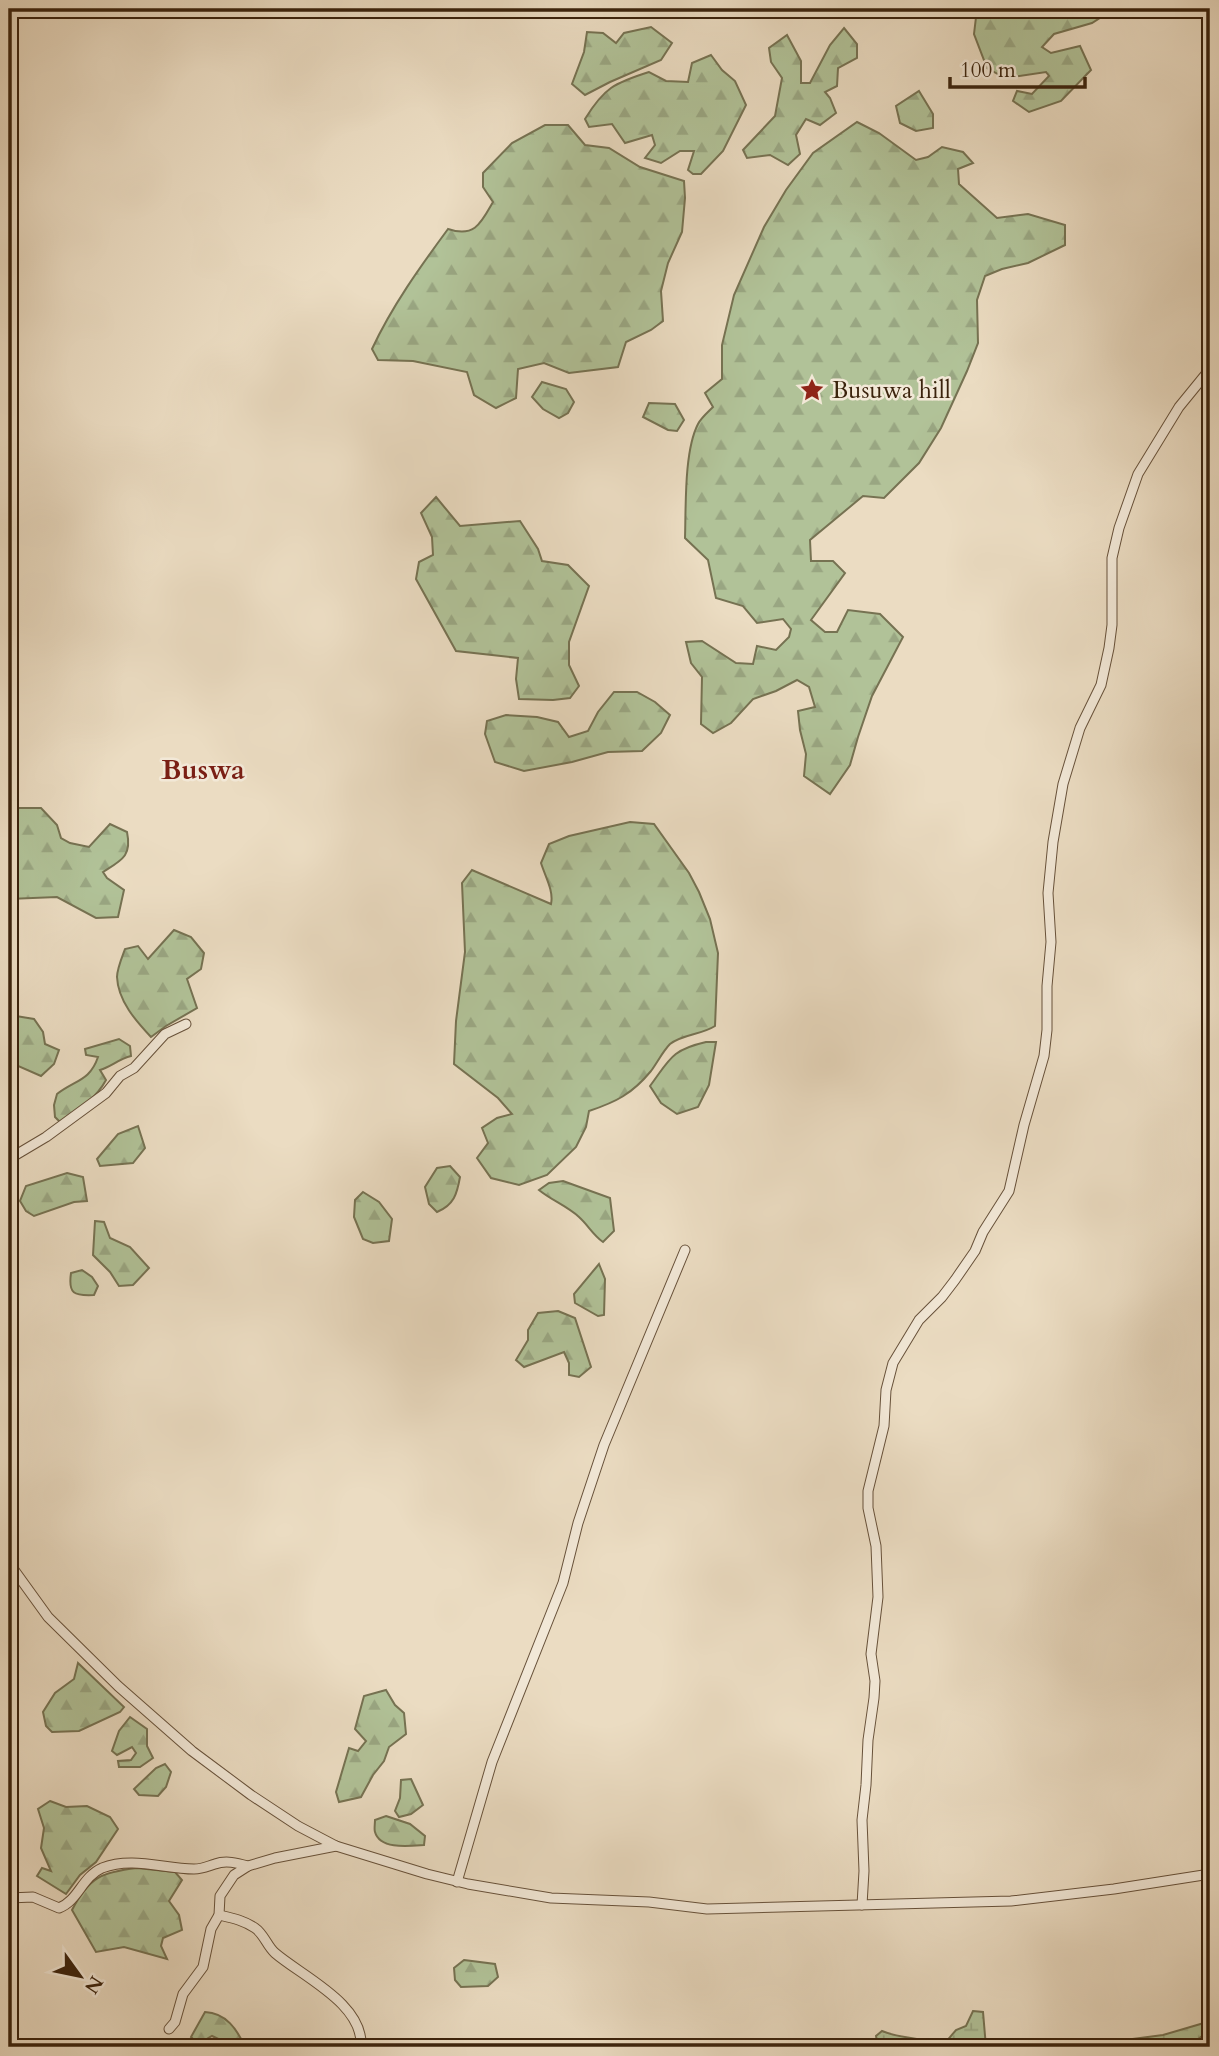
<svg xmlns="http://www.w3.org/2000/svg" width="1219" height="2056" font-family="Cardo,serif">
  <defs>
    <pattern id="forest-firs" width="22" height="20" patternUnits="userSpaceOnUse" patternTransform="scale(1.75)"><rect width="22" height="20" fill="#b1c298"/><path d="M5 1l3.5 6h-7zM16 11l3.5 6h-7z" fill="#99a682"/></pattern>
    <pattern id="wetland-marsh" width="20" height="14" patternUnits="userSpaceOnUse" patternTransform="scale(1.75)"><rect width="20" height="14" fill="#b1c298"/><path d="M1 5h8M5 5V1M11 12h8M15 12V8" fill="none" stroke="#99a682"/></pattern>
  </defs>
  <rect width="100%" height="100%" fill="#ebdcc2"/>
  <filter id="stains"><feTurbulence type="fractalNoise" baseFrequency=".00286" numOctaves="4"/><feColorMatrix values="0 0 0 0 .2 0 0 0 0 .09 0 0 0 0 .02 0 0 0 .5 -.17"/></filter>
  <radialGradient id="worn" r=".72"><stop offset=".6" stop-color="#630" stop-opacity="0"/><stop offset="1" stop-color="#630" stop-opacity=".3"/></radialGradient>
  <g fill="url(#forest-firs)" stroke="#767252" stroke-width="2">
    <path d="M977 9H1111L1103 16 1092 23 1054 34 1042 47 1051 53 1080 46 1091 70 1061 101 1029 112 1013 101 1017 91 1032 94 1049 76 1046 72 1005 78 987 68 974 34Z"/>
    <path d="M651 27 672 43 661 60 610 82 585 95 572 84 584 52 587 32 603 33 616 43 624 33Z"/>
    <path d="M844 28 857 44V58L838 68 837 86 825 92 830 98 836 113 820 125 806 119 796 135 800 154 788 165 770 155 747 158 743 150 775 116 782 78 771 62 769 48 787 35 801 61V83H810L830 45Z"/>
    <path d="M711 55 722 70 735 81 746 105 723 151 701 174H693L688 170 694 151H680L661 163 645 158 655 145 652 135 625 143 612 124 589 127 585 119C604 88 614 83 649 72L666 81 688 82 692 63Z"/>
    <path d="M919 91 933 114V128L916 131 900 123 896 106Z"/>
    <path d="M857 122 879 133 916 160 928 157 942 147 963 152 973 163 958 169 959 184 997 218 1028 214 1065 225V245L1028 263 1002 269 985 276 977 300 978 343 967 371 941 428 919 463 884 498 863 496 810 540 811 561H833L845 573 811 620 825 632H837L848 610 880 614 903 637 872 696 858 737 850 765 830 794 804 776 806 754 800 730 798 711 815 707 809 687 797 680 776 691 753 699 731 723 713 733 701 724 702 677 691 663 686 642 702 641 736 663 753 664 757 646 776 650 789 637 791 629 783 619 757 623 743 606 716 598 708 560 685 538C686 507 684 451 698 424 701 418 708 412 713 407L705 393 722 379V345L734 295 764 227 786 190 813 153Z"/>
    <path d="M545 125H568L585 145 609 148 640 167 684 181 685 198 682 232 668 263 661 291 663 321 651 330 626 342 618 367 569 373 544 363 518 369 516 398 496 408 474 395 467 372 413 361 378 360 372 349C392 306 420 267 448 229 475 238 481 223 493 202L483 187V173L512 143Z"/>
    <path d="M542 382 566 389 574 402 568 413 559 418 543 409 532 397Z"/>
    <path d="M649 403 675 404 684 420 677 431 668 430 643 417Z"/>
    <path d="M436 497 460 526 520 521 538 549 542 561 568 565 589 586 569 642V665L579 686 570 698 553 700 519 699 516 679 518 658 456 651 416 579 419 562 433 555 432 537 421 513Z"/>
    <path d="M614 692H637L655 702 670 715 661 733 642 751 608 752 572 762 524 771 495 762 485 734 487 721 506 715 537 717 558 722 569 737 588 731 598 712Z"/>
    <path d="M9 808H41L57 825 61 838 70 843 89 847 110 824 127 832C132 856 122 860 103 872L107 878 124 890 118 917 96 918 57 897 9 899Z"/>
    <path d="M630 822 654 824 689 873 699 892 710 919 718 953 715 1026C701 1035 683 1034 670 1044 663 1051 657 1063 651 1071 632 1094 616 1102 589 1111L586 1127 576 1147 547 1175 519 1185 491 1178 477 1158 488 1143 482 1128 497 1118 512 1114 498 1098 454 1064 456 1021 465 952 462 883 472 870 551 904C554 891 545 876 541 863L549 844 569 836Z"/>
    <path d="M174 930 191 937 204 953 201 969 187 979 197 1008 166 1026 151 1037C136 1021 118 1001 117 977 117 969 122 957 125 949L138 946 148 959Z"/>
    <path d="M16 1016 34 1019 43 1032 45 1044 59 1050 54 1064 41 1076 18 1066 9 1057V1029Z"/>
    <path d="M119 1039 130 1046 131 1056C119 1059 112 1066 100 1070L106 1080C97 1097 77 1113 60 1122L55 1117 54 1105 57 1094C75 1080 90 1081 98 1057L86 1055 85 1049Z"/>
    <path d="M706 1042H716L709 1085 698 1107 677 1114 661 1103 650 1086C670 1059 671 1050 706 1042Z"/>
    <path d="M138 1126 145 1148 133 1163 100 1166 97 1159 118 1134Z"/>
    <path d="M450 1166 460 1177C457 1194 454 1205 437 1212L429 1204 425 1187 437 1168Z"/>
    <path d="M67 1173 83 1177 87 1201 74 1202 34 1216 26 1211 20 1201 26 1186Z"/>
    <path d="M563 1181 610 1198 614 1231 603 1242C593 1235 588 1225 579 1217 567 1206 551 1200 539 1190L549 1183Z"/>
    <path d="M363 1192 379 1202 392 1219 389 1241 373 1243 363 1239 354 1217 355 1200Z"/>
    <path d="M95 1221 104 1222 110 1238 130 1247 149 1268 133 1285 119 1286 110 1272 93 1255Z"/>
    <path d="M599 1264 605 1279 604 1315 598 1316 575 1303 574 1294Z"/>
    <path d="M82 1270 92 1277 98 1286 94 1295C74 1296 68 1294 71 1273Z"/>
    <path d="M558 1311 575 1318 591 1367 579 1377 569 1375V1363L564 1352 524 1367 516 1360 528 1340V1330L538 1313Z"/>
    <path d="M78 1663 124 1707 120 1712 79 1731 52 1732 46 1726 43 1712 55 1693 74 1679Z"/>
    <path d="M386 1690 395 1705 404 1713 406 1734 389 1747 384 1761 373 1775 361 1797 339 1802 336 1792 349 1748 358 1751 366 1741 355 1729 364 1696Z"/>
    <path d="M130 1717 147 1729V1746L153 1758 140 1767H119L118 1761 131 1760 136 1753 132 1747 117 1755 112 1751 119 1731Z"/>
    <path d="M165 1764 171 1772 166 1787 158 1796 139 1795 134 1789 156 1768Z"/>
    <path d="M411 1779 423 1805 411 1814 399 1817 395 1811 400 1798 401 1780Z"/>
    <path d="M50 1801 66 1807 87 1806 110 1817 118 1829 96 1862 80 1875 66 1894 37 1876 42 1868 51 1871 41 1848 44 1828 38 1809Z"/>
    <path d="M386 1816 410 1824 425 1836 424 1845C410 1846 380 1850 375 1832 374 1829 375 1824 375 1820Z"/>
    <path d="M137 1868 175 1872 182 1880 169 1901 179 1915 182 1930 163 1938 161 1946 167 1959 124 1947 96 1952 72 1910C89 1877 102 1872 137 1868Z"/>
    <path d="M464 1960 495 1964 498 1977 488 1986 461 1987 455 1980 454 1968Z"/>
    <path d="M205 2012C226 2013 237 2029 245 2047H228L227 2043 212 2036 198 2044 191 2037Z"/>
  </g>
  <g fill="url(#wetland-marsh)" stroke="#767252" stroke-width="2">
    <path d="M973 2011 983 2012 986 2047H878L876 2036 882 2031C900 2039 918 2036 936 2045L946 2042 956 2030 966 2026Z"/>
    <path d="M1204 2023 1210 2032 1202 2036 1192 2044V2047H1105L1125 2040 1163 2035Z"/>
  </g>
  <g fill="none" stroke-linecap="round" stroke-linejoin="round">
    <g stroke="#67513a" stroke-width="11">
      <g id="street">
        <path d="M9 1159 46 1137 106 1093 120 1076 134 1068 165 1034 186 1024"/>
        <path d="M9 1563 48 1617 118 1686 192 1751 251 1795 298 1826 336 1846 427 1874 468 1884 551 1898 649 1902 707 1909 1011 1901 1114 1889 1210 1874"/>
        <path d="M457 1882 492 1762 563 1583 578 1523 604 1445 685 1250"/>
        <path d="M9 1898 33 1897 59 1908C78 1901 82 1877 102 1868 132 1856 164 1869 194 1869 203 1869 208 1866 215 1864 226 1860 237 1863 248 1866"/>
        <path d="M862 1905 864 1871 862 1820 866 1785 868 1740 874 1698 875 1681 871 1654 878 1597 876 1546 868 1508V1491L884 1426 886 1390 893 1363 919 1320 942 1297 955 1280 975 1251 983 1232 1009 1191 1024 1125 1044 1056 1047 1030V986L1051 942 1048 893 1053 842 1063 784 1080 728 1101 685 1109 648 1112 625V558L1119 528 1138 474 1179 407 1210 369"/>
        <path d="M219 1915C232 1918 243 1920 255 1928 264 1934 267 1946 275 1953 303 1977 364 2004 361 2047"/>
        <path d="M169 2029 175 2022 183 1994 203 1967 211 1929 219 1915 220 1896 234 1875 248 1866 275 1858 336 1846"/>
      </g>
    </g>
    <use href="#street" stroke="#f2e8d7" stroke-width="9"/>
  </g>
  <defs>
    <g id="sight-bare" transform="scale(1.89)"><path d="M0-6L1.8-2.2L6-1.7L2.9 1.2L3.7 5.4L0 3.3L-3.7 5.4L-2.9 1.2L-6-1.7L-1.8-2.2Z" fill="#8f2418" stroke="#f2e8d7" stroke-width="2.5" paint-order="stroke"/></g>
  </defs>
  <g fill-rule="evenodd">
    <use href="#sight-bare" x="812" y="390"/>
  </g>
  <g text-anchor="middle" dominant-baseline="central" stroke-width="5" stroke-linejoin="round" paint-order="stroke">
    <g font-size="24" fill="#3b230d" stroke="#f2e8d7" text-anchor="start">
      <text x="832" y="390">Busuwa hill</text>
    </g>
    <g font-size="28" font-weight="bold" fill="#7a1f14" stroke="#f2e8d7">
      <text x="203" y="770">Buswa</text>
    </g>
  </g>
  <rect width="1219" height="2056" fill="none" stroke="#ebdcc2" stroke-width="35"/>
  <rect x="10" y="10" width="1198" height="2035" fill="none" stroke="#3b230d" stroke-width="3.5"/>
  <rect x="18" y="18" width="1184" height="2021" fill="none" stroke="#3b230d" stroke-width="2"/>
  <g transform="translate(80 1976) rotate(123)" stroke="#f2e8d7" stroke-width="5" paint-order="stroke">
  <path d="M0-5L12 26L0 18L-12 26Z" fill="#3b230d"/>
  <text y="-10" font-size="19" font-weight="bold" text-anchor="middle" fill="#3b230d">N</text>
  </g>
  <path d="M950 77v10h135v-10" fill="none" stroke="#3b230d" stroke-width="3.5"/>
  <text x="960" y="77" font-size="21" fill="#3b230d" stroke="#f2e8d7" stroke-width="5" paint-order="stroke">100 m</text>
  <rect width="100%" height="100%" filter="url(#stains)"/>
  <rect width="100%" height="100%" fill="url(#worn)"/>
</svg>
